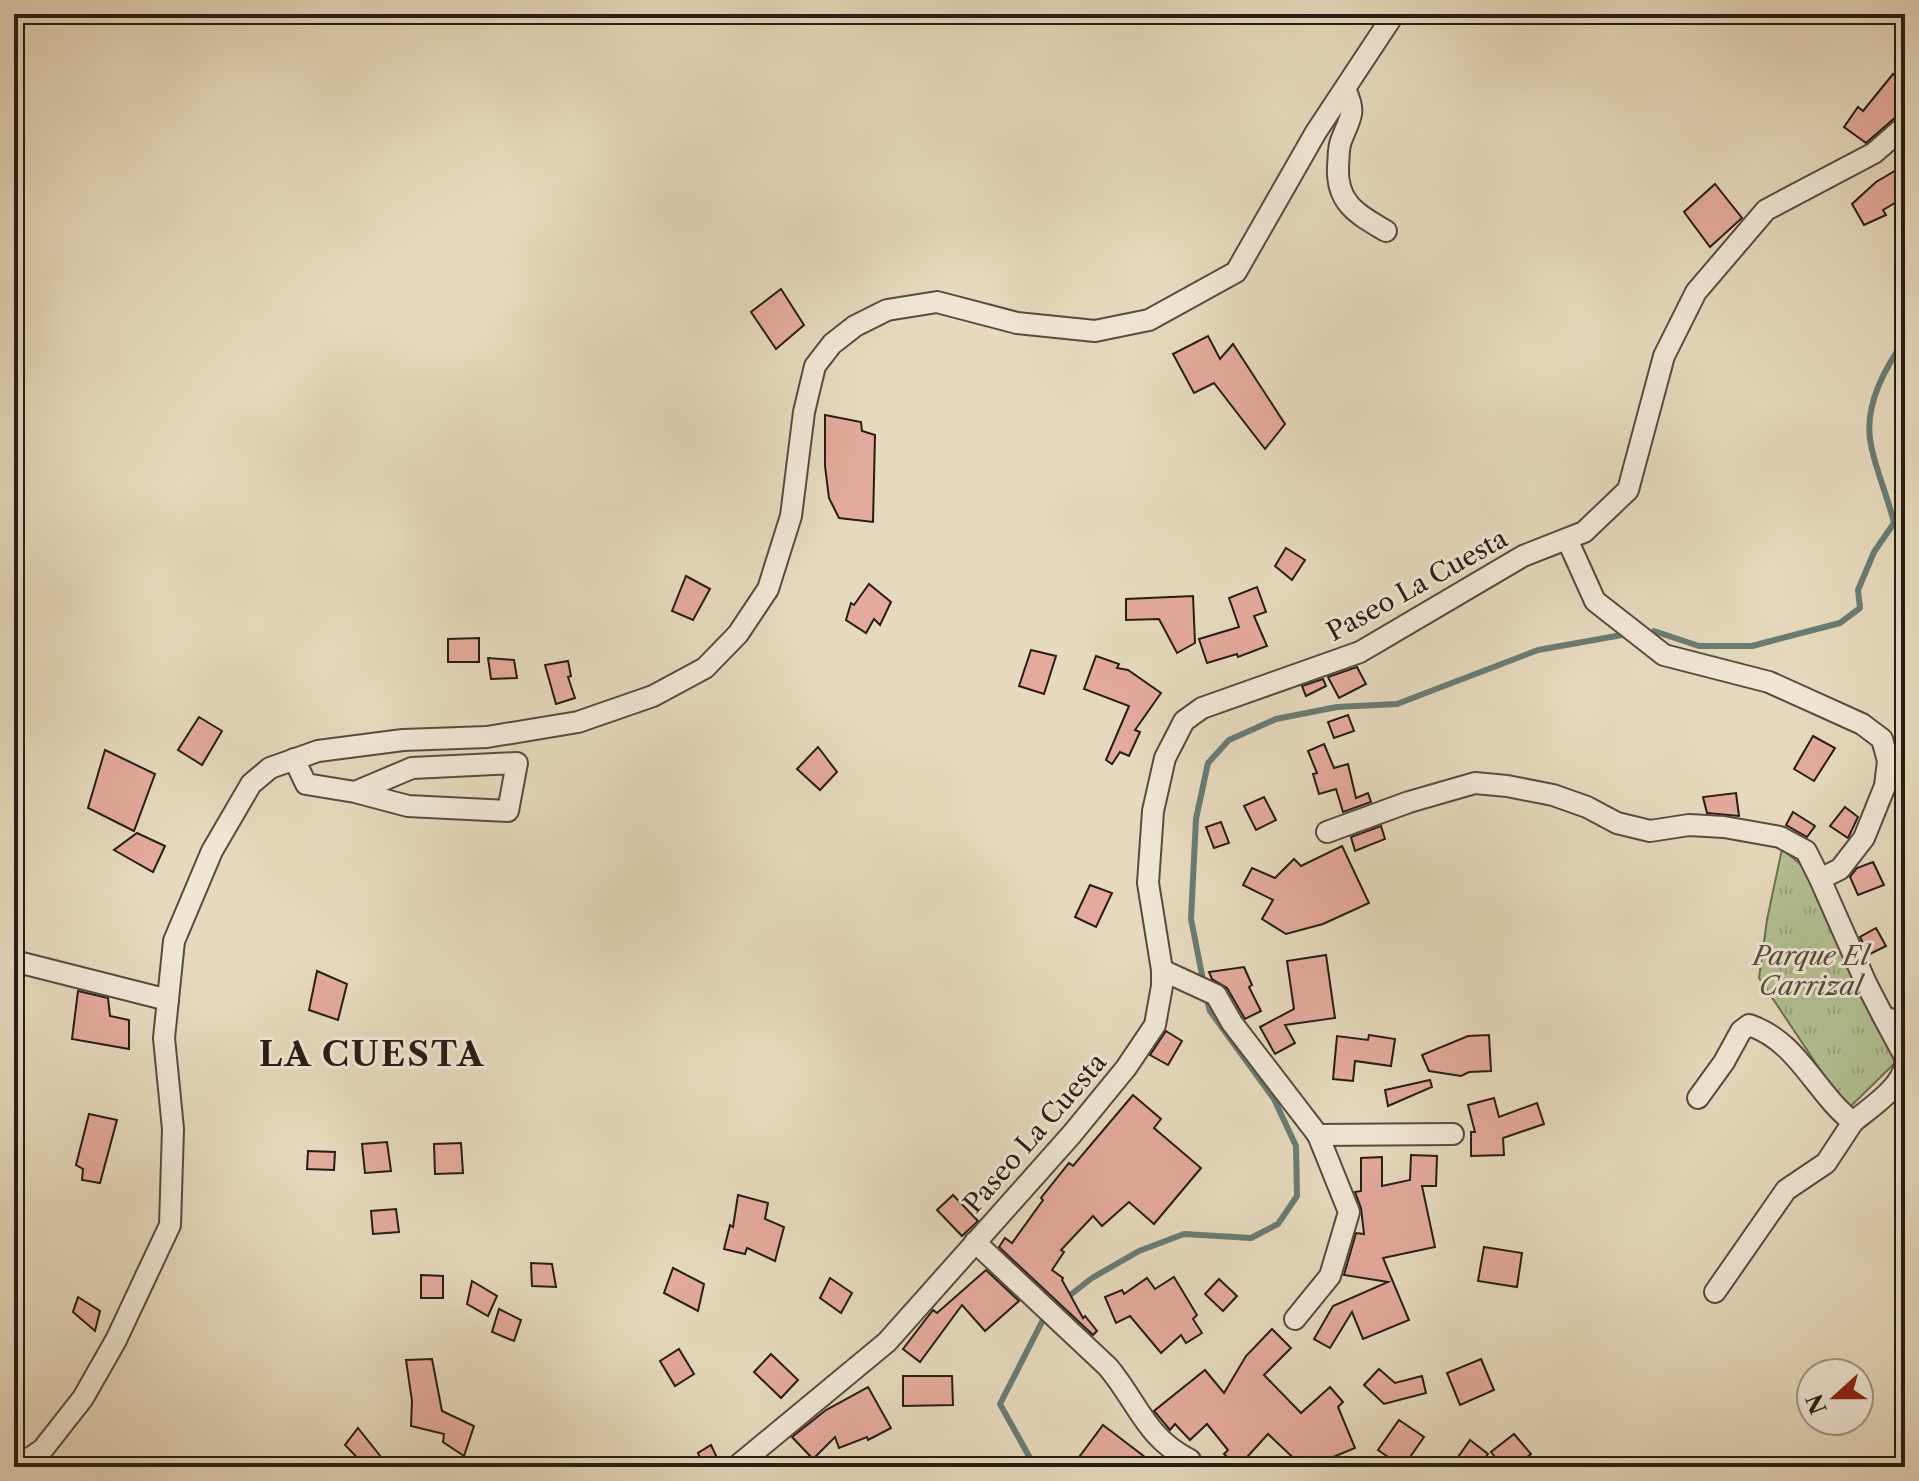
<svg xmlns="http://www.w3.org/2000/svg" width="1919" height="1481" font-family="'Libre Caslon Text',serif">
  <defs>
    <pattern id="park-tufts" width="24" height="20" patternUnits="userSpaceOnUse" patternTransform="scale(2)"><rect width="24" height="20" fill="#b3c093"/><path d="M3 7l-1-3M5 7V3M7 7l1-3M15 17l-1-3M17 17v-4M19 17l1-3" fill="none" stroke="#9aa57e"/></pattern>
  </defs>
  <rect width="100%" height="100%" fill="#e6d9bd"/>
  <filter id="stains"><feTurbulence type="fractalNoise" baseFrequency=".0025" numOctaves="4"/><feColorMatrix values="0 0 0 0 .2 0 0 0 0 .09 0 0 0 0 .02 0 0 0 .5 -.17"/></filter>
  <radialGradient id="worn" r=".72"><stop offset=".6" stop-color="#630" stop-opacity="0"/><stop offset="1" stop-color="#630" stop-opacity=".3"/></radialGradient>
  <path fill="url(#park-tufts)" stroke="#6d6e54" stroke-width="2" d="M1782 849 1799 863 1815 881 1905 1053 1847 1110 1759 978 1767 920Z"/>
  <g fill="none" stroke-linecap="round" stroke-linejoin="round">
    <g stroke="#6a7b74" stroke-width="6">
      <path d="M1654 631 1699 646H1752L1840 623 1860 608 1858 590 1874 552 1894 523C1888 497 1876 471 1871 445 1863 408 1884 369 1905 340"/>
      <path d="M1204 985 1191 919 1196 819 1208 763 1229 740 1276 719 1337 707 1397 704 1538 650 1622 635"/>
      <path d="M1035 1467 1000 1404 1046 1314 1092 1278 1139 1251 1184 1234 1251 1238 1278 1224 1297 1196 1296 1146 1274 1099 1210 1011 1206 996"/>
    </g>
  </g>
  <g fill="#e4aa9d" stroke="#271d15" stroke-width="2">
    <path d="M1893 74 1905 84V109L1866 143 1844 127 1858 107 1863 111Z"/>
    <path d="M1905 165V197L1883 210 1886 215 1864 225 1852 204 1876 182Z"/>
    <path d="M1715 184 1742 218 1710 247 1684 212Z"/>
    <path d="M781 289 804 325 776 349 751 312Z"/>
    <path d="M1208 336 1220 359 1233 344 1285 424 1265 449 1214 383 1194 393 1173 354Z"/>
    <path d="M825 415 861 422 862 431 875 435 873 522 839 518 829 498 825 466Z"/>
    <path d="M1286 548 1305 560 1292 580 1275 566Z"/>
    <path d="M686 576 710 589 693 620 672 611Z"/>
    <path d="M869 584 891 602 880 625 874 619 866 633 846 620 851 603 854 605Z"/>
    <path d="M1257 587 1266 612 1254 616 1267 646 1238 657 1237 654 1207 663 1199 639 1239 627 1229 598Z"/>
    <path d="M1193 596 1195 643 1177 653 1159 619 1126 620V599Z"/>
    <path d="M479 638V662H448V639Z"/>
    <path d="M1031 650 1056 656 1044 694 1019 686Z"/>
    <path d="M1096 656 1119 664 1117 668 1128 670 1161 693 1135 730 1140 732 1129 756 1120 752 1112 764 1106 760 1129 706 1084 689Z"/>
    <path d="M488 658 514 660 517 678 491 679Z"/>
    <path d="M568 661 571 676 568 677 575 698 556 704 545 665Z"/>
    <path d="M1357 667 1366 684 1339 698 1328 677Z"/>
    <path d="M1323 679 1326 686 1306 696 1302 686Z"/>
    <path d="M1348 715 1354 731 1334 738 1328 722Z"/>
    <path d="M199 717 222 731 202 765 178 750Z"/>
    <path d="M1813 736 1835 748 1814 781 1794 769Z"/>
    <path d="M1324 744 1334 768 1348 764 1356 798 1368 793 1371 802 1343 812 1336 789 1319 794 1313 774 1317 773 1308 751Z"/>
    <path d="M818 747 837 772 820 790 797 769Z"/>
    <path d="M105 750 155 774 134 831 88 808Z"/>
    <path d="M1736 793 1739 816 1707 813 1703 797Z"/>
    <path d="M1264 797 1276 820 1256 830 1244 806Z"/>
    <path d="M1845 807 1858 817 1848 838 1830 826Z"/>
    <path d="M1793 812 1815 826 1807 837 1786 825Z"/>
    <path d="M1221 822 1229 843 1214 848 1206 827Z"/>
    <path d="M1381 826 1385 839 1355 851 1351 837Z"/>
    <path d="M137 833 165 846 153 872 114 850Z"/>
    <path d="M1342 846 1369 903 1323 924 1286 934 1262 919 1273 900 1243 885 1252 868 1275 878 1294 859 1301 866Z"/>
    <path d="M1873 862 1884 885 1858 895 1850 877 1857 868Z"/>
    <path d="M1090 885 1112 893 1096 927 1075 917Z"/>
    <path d="M1876 928 1886 946 1868 955 1860 937Z"/>
    <path d="M1326 955 1335 1018 1285 1025 1295 1043 1275 1054 1260 1027 1294 1009 1287 961Z"/>
    <path d="M1244 967 1252 985 1249 987 1261 1011 1245 1019 1227 988 1212 979 1209 972Z"/>
    <path d="M317 971 347 984 338 1020 309 1010Z"/>
    <path d="M78 991 108 998 110 1016 129 1020V1049L72 1039Z"/>
    <path d="M1166 1031 1182 1041 1168 1065 1150 1055Z"/>
    <path d="M1369 1035 1395 1039 1391 1066 1355 1061 1353 1081 1333 1079 1337 1036 1368 1040Z"/>
    <path d="M1489 1035 1491 1071 1469 1072 1461 1076 1429 1071 1422 1055 1468 1036Z"/>
    <path d="M1430 1080 1432 1087 1388 1106 1385 1090Z"/>
    <path d="M1133 1095 1161 1119 1154 1128 1201 1168 1154 1224 1129 1202 1102 1226 1093 1216 1061 1250 1064 1252 1052 1270 1063 1278 1062 1280 1083 1318 1085 1316 1097 1331 1093 1335 999 1247 1005 1238 1012 1243 1043 1200 1041 1198 1069 1163 1073 1166Z"/>
    <path d="M1494 1098 1499 1117 1537 1103 1544 1124 1503 1138 1504 1155 1471 1156V1132H1475L1468 1105Z"/>
    <path d="M89 1114 117 1120 100 1183 82 1180 83 1169 76 1165Z"/>
    <path d="M387 1142 391 1171 365 1173 362 1144Z"/>
    <path d="M461 1143 463 1173 435 1174 434 1144Z"/>
    <path d="M308 1151 335 1152 334 1170 307 1169Z"/>
    <path d="M1411 1155 1437 1156 1436 1186H1422L1435 1247 1383 1258 1409 1320 1363 1339 1352 1312 1330 1348 1314 1339 1333 1306 1388 1282 1344 1275 1356 1233 1364 1234 1361 1208 1355 1192 1361 1191V1158L1382 1157V1186L1410 1180Z"/>
    <path d="M738 1195 768 1203 765 1219 784 1227 775 1261 747 1248 745 1254 724 1249 730 1225 733 1227Z"/>
    <path d="M953 1195 978 1221 962 1236 937 1210Z"/>
    <path d="M396 1209 399 1232 373 1234 371 1211Z"/>
    <path d="M1484 1247 1522 1253 1517 1287 1478 1281Z"/>
    <path d="M531 1263 552 1264 556 1287 532 1286Z"/>
    <path d="M673 1268 704 1284 698 1311 664 1293Z"/>
    <path d="M986 1270 1019 1301 985 1331 962 1305 920 1362 903 1349 933 1310 937 1313Z"/>
    <path d="M421 1275 443 1276V1298H421Z"/>
    <path d="M1174 1277 1197 1315 1193 1319 1202 1333 1186 1343 1181 1335 1161 1353 1130 1316 1116 1323 1105 1297 1122 1290 1124 1294 1147 1278 1155 1289Z"/>
    <path d="M830 1278 852 1293 841 1313 820 1298Z"/>
    <path d="M1219 1279 1237 1296 1223 1311 1205 1294Z"/>
    <path d="M472 1281 497 1296 488 1316 467 1304Z"/>
    <path d="M78 1297 100 1311 95 1331 73 1312Z"/>
    <path d="M499 1309 521 1320 514 1341 492 1332Z"/>
    <path d="M1272 1329 1291 1348 1264 1375 1301 1413 1330 1387 1343 1402 1338 1407 1355 1448 1326 1460 1336 1467H1303L1268 1434 1238 1467 1224 1454 1228 1450 1207 1424 1190 1440 1175 1424 1170 1430 1154 1411 1205 1370 1224 1393 1246 1356Z"/>
    <path d="M679 1349 694 1374 675 1386 660 1361Z"/>
    <path d="M771 1354 798 1380 781 1398 754 1372Z"/>
    <path d="M432 1359 442 1411 474 1426 464 1456 443 1442 444 1434 411 1426 412 1401 406 1360Z"/>
    <path d="M1481 1359 1494 1390 1460 1405 1447 1373Z"/>
    <path d="M1379 1369 1395 1383 1422 1376 1426 1393 1384 1404 1364 1385Z"/>
    <path d="M903 1376H952L953 1405 903 1406Z"/>
    <path d="M868 1387 891 1428 868 1440 867 1437 839 1448 835 1437 813 1459 792 1437 826 1410Z"/>
    <path d="M1399 1420 1424 1437 1403 1467 1378 1450Z"/>
    <path d="M1103 1425 1158 1467H1084L1077 1460Z"/>
    <path d="M358 1428 389 1467H366L345 1445Z"/>
    <path d="M1514 1434 1531 1454 1515 1467H1503L1491 1452Z"/>
    <path d="M1470 1440 1488 1454 1478 1467H1451Z"/>
    <path d="M711 1445 718 1460 703 1466 698 1453Z"/>
  </g>
  <g fill="none" stroke-linecap="round" stroke-linejoin="round">
    <g stroke="#574c3f" stroke-width="24">
      <g id="minor">
        <path d="M1345 89C1357 114 1350 117 1341 141 1338 149 1339 157 1338 166 1336 203 1357 214 1386 231"/>
        <path d="M1567 539 1595 601 1664 655 1769 682 1862 724 1882 739 1888 761 1885 786 1864 838 1840 869 1820 879 1866 983 1883 1016 1905 1026"/>
        <path d="M294 759 306 784 355 792 408 806 508 811 517 763 412 768 355 792"/>
        <path d="M1327 832 1409 802 1475 783 1507 786 1553 795 1587 807 1617 823 1650 831 1689 825 1724 827 1780 837 1806 851 1820 879"/>
        <path d="M14 961 168 1000"/>
        <path d="M1162 970 1216 995 1232 1023 1318 1135 1349 1212 1330 1276 1295 1319"/>
        <path d="M1883 1016 1905 1057"/>
        <path d="M1698 1098 1724 1062 1741 1031 1749 1025C1798 1041 1815 1093 1853 1122 1871 1107 1901 1088 1905 1065"/>
        <path d="M1318 1135 1453 1134"/>
        <path d="M975 1242 1108 1367C1138 1403 1146 1438 1190 1460"/>
        <path d="M1715 1292 1786 1190 1826 1163 1853 1122"/>
        <path d="M17 1467 43 1449 83 1398 116 1340 170 1225 173 1129 164 1038 174 941 212 851 251 784 270 768 318 751 403 740 487 737 578 722 653 696 705 668 738 634 768 589 791 516 804 412 815 366 832 344 855 326 887 310 937 302 1017 323 1095 331 1149 320 1236 272 1316 132 1394 14"/>
        <path d="M736 1467 887 1342 1072 1134 1126 1068 1155 1025 1162 986V970L1148 883 1153 811 1165 758 1184 721 1202 708 1360 652 1523 556 1584 532 1628 490 1664 356 1696 292 1766 210 1874 153 1905 126"/>
      </g>
    </g>
    <use href="#minor" stroke="#efe6d4" stroke-width="20"/>
  </g>
  <g text-anchor="middle" dominant-baseline="central" stroke-width="6" stroke-linejoin="round" paint-order="stroke">
    <g font-size="26" fill="#271d15" stroke="#efe6d4">
      <text transform="translate(1417 585) rotate(-29)">Paseo La Cuesta</text>
      <text transform="translate(1035 1133) rotate(-49)">Paseo La Cuesta</text>
    </g>
    <g font-size="26" font-style="italic" fill="#514e3b" stroke="#efe6d4">
      <text x="1811" y="956">Parque El<tspan x="1811" dy="30">Carrizal</tspan></text>
    </g>
    <g font-size="34" font-weight="bold" letter-spacing="2" fill="#271d15" stroke="#efe6d4">
      <text x="372" y="1054">LA CUESTA</text>
    </g>
  </g>
  <rect width="1919" height="1481" fill="none" stroke="#e6d9bd" stroke-width="48"/>
  <rect x="16" y="16" width="1887" height="1449" fill="none" stroke="#271d15" stroke-width="4"/>
  <rect x="24" y="24" width="1871" height="1433" fill="none" stroke="#271d15" stroke-width="2"/>
  <g transform="translate(1835 1397) rotate(249)"><circle r="38" fill="#efe6d4" stroke="#9f9688" stroke-width="2"/>
  <path d="M0-6L14 30L0 20L-14 30Z" fill="#8f2418"/>
  <text y="-12" font-size="22" font-weight="bold" text-anchor="middle" fill="#271d15">N</text>
  </g>
  <rect width="100%" height="100%" filter="url(#stains)"/>
  <rect width="100%" height="100%" fill="url(#worn)"/>
</svg>
